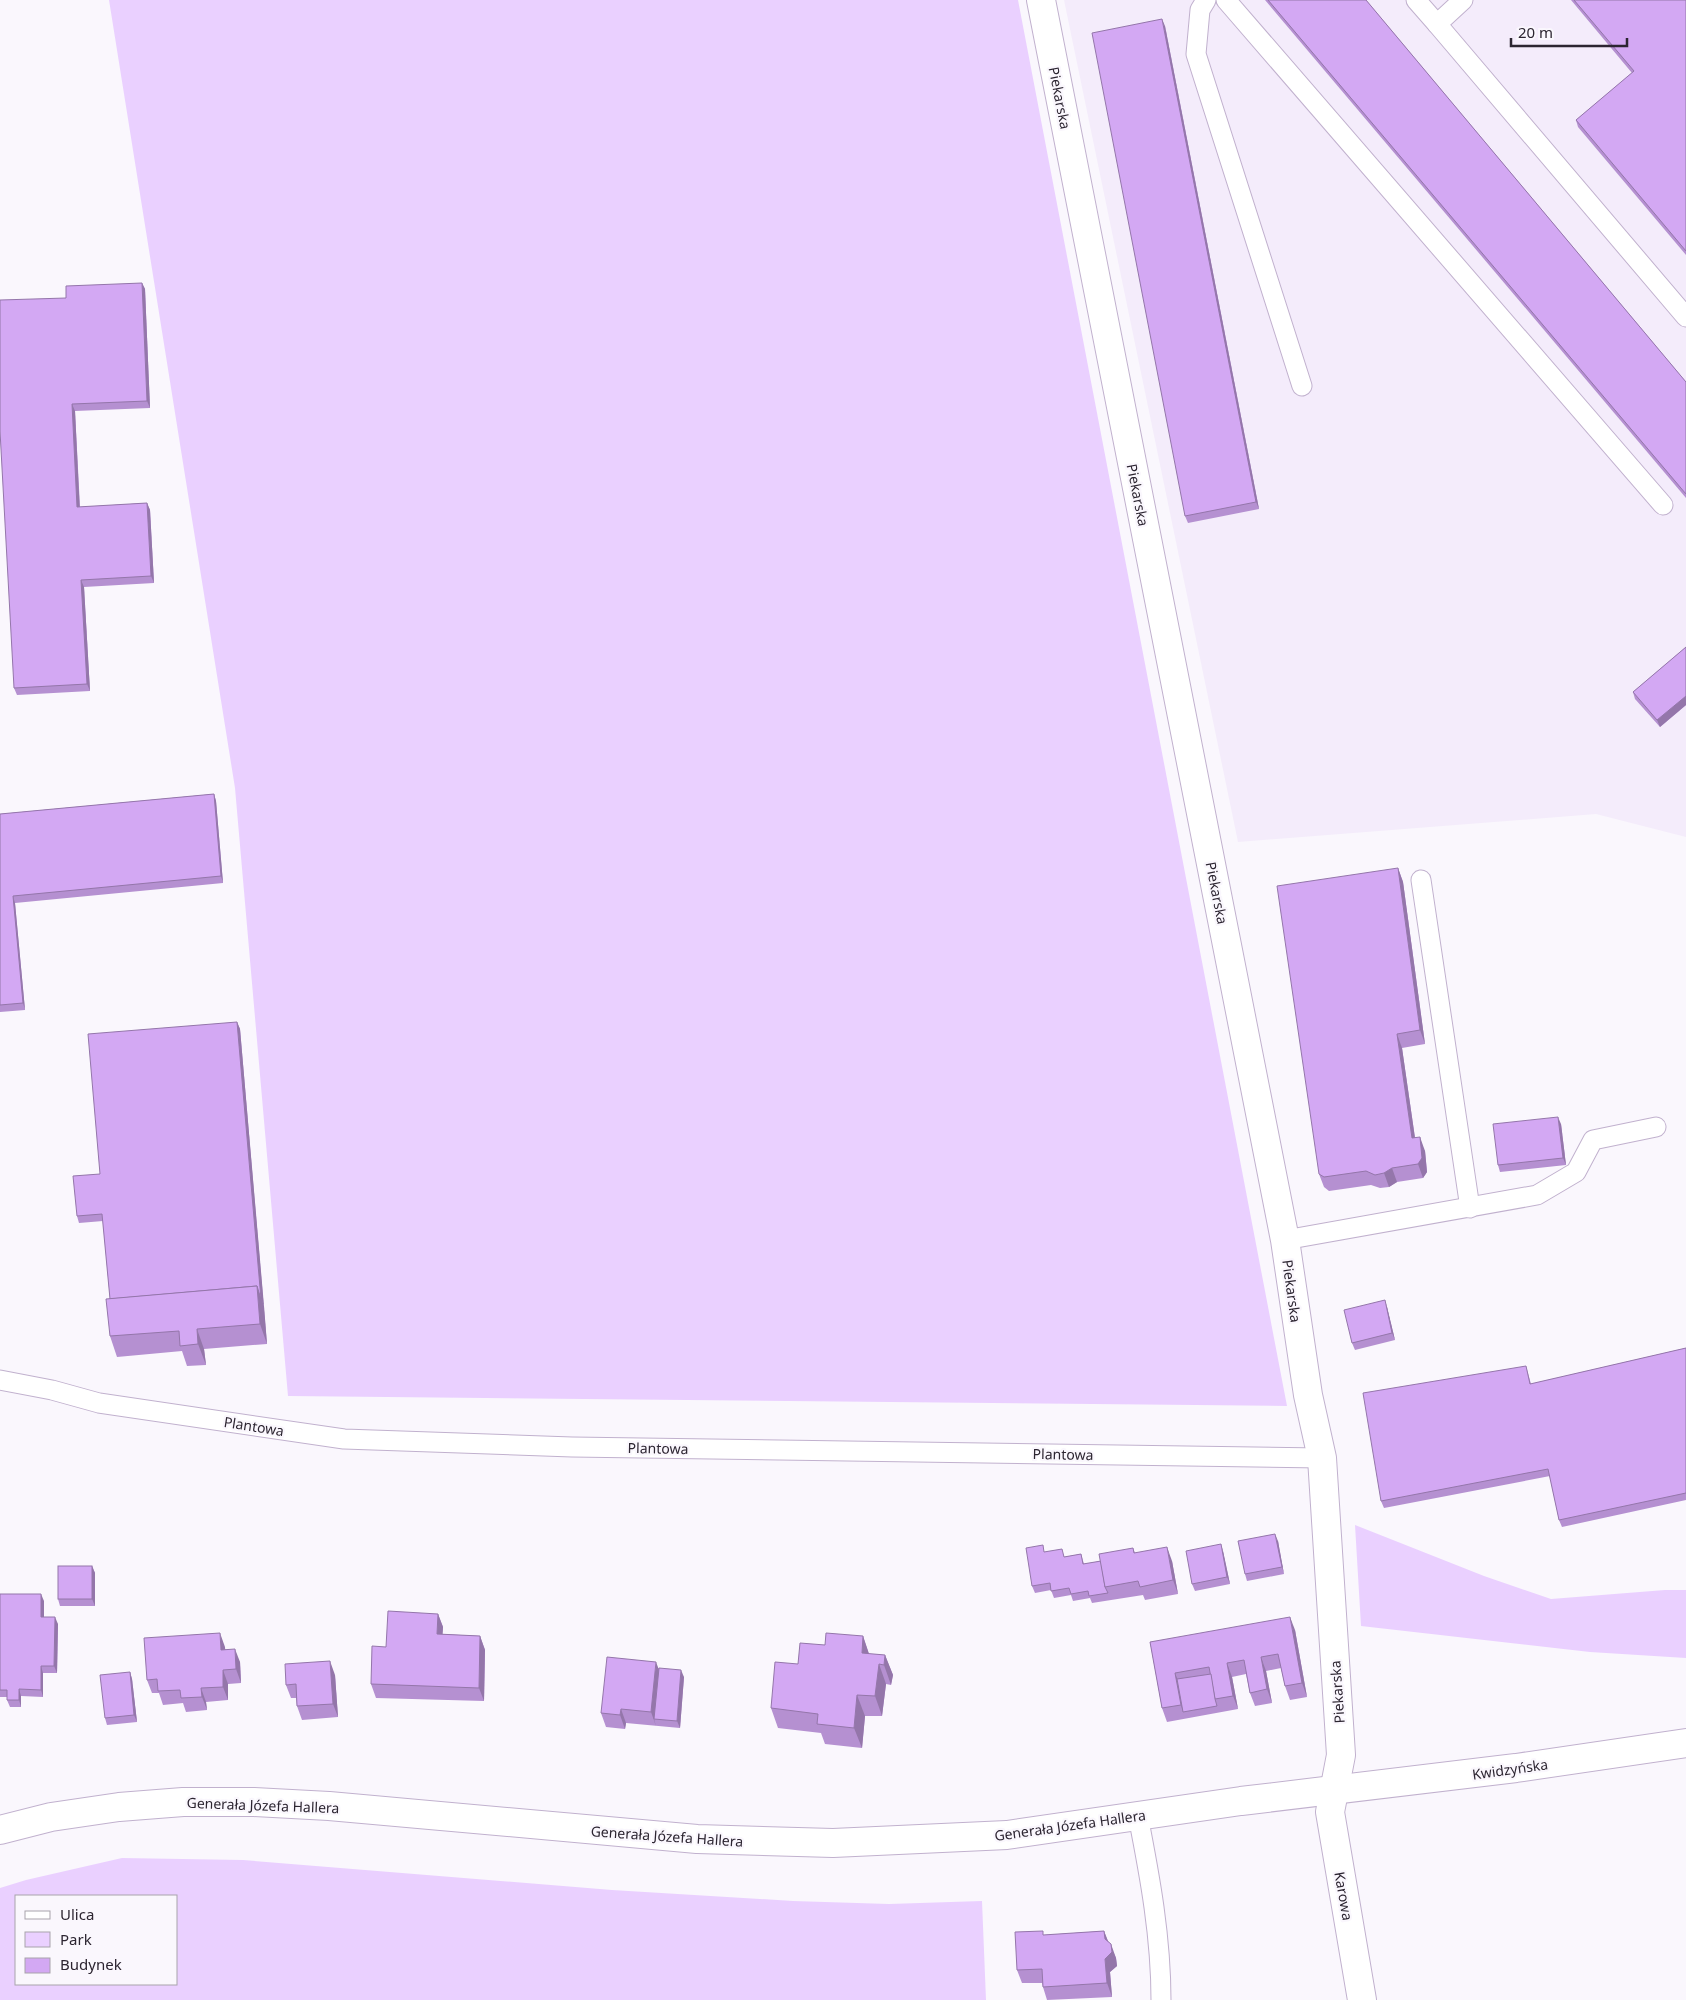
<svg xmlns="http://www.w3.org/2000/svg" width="1686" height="2000" font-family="'Noto Sans',sans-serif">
  <rect width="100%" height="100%" fill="#faf7fd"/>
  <path fill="#f4ecfb" d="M1064 0H1686V837L1596 814 1238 842Z"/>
  <g fill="#ead0ff" fill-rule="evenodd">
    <path d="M109 0H1018L1287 1406 288 1396 235 788Z"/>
    <path d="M1355 1525 1484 1576 1551 1599 1665 1590H1686V1658L1590 1652 1361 1626Z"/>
    <path d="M122 1858 243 1860 612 1890 793 1901 889 1904 982 1901 986 2000H0V1888L26 1880ZM16 1896H176V1984H16Z"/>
  </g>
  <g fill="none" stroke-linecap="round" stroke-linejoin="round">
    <g stroke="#c1b1ce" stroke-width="21">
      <g id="lane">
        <path d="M1206 0 1200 10 1196 54 1302 386"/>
        <path d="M1226 0 1663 505"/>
        <path d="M1416 0 1437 24"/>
        <path d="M1463 0 1437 24 1686 317"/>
        <path d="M1421 880 1470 1208"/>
        <path d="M1285 1240 1537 1195 1576 1172 1593 1140 1656 1127"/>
        <path d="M0 1380 52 1390 99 1403 344 1439 572 1447 1322 1458"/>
        <path d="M1138 1816C1150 1877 1161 1937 1161 2000"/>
      </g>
    </g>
    <g stroke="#c1b1ce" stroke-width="30">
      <path id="street" d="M1041 0 1285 1240 1308 1395 1322 1458 1341 1755 1330 1812 1362 2000"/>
    </g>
    <g stroke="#c1b1ce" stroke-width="30">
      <path id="secondary" d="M0 1830 51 1817 119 1807 183 1802H254L329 1806 697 1839 833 1843 1007 1835 1241 1801 1516 1768 1686 1743"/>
    </g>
    <use href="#lane" stroke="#fff" stroke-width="19"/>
    <use href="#street" stroke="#fff" stroke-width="28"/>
    <use href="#secondary" stroke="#fff" stroke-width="28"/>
  </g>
  <g fill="#b590d1">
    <path d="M1265 0H1366L1686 382V498Z"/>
    <path d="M1571 0H1686V255L1578 127 1576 120 1632 73Z"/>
    <path d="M1165 26 1259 509 1188 523 1185 516Z"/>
    <path d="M142 283 145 289 150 408 75 411 80 507 147 503 150 510 154 583 84 587 90 691 17 695 14 688 66 298Z"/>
    <path d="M1686 647V705L1660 727 1635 699 1633 692Z"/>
    <path d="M214 794 216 801 223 883 15 903 25 1010 0 1012V814Z"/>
    <path d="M1398 868 1403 882 1425 1044 1402 1048 1415 1138 1425 1151 1427 1172 1423 1178 1397 1182 1389 1187 1380 1188 1371 1185 1329 1191 1324 1187 1319 1174Z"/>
    <path d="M237 1022 240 1029 267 1344 204 1349 206 1365 187 1366 182 1351 117 1357 110 1336V1299L103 1221 79 1223 77 1216 100 1174Z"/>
    <path d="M1561 1124 1566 1165 1500 1172 1498 1165Z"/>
    <path d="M1387 1307 1395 1340 1355 1350 1352 1343Z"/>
    <path d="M1686 1348V1500L1562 1527 1559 1520 1550 1476 1384 1508 1381 1501 1526 1366 1531 1384Z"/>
    <path d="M1278 1541 1284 1574 1247 1581 1245 1574Z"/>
    <path d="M1133 1548 1135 1553 1172 1561 1178 1594 1145 1600 1143 1595 1092 1603 1090 1598 1073 1601 1071 1595 1054 1598 1051 1590 1035 1593 1032 1586 1045 1552 1064 1557 1081 1554 1084 1564 1101 1561Z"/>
    <path d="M1223 1551 1230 1584 1195 1591 1192 1584Z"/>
    <path d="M92 1566 95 1573V1606H60L58 1599Z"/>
    <path d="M0 1594 44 1601V1617L58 1624 57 1673H43V1697L21 1696V1707H10L7 1700V1697H0Z"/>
    <path d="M438 1614 443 1627 442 1634 480 1636 485 1650 484 1701 376 1698 371 1684 386 1647Z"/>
    <path d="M1295 1630 1307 1697 1290 1700 1285 1686 1281 1668 1266 1671 1272 1703 1255 1706 1250 1693 1246 1674 1232 1677 1238 1709 1167 1722 1162 1708 1150 1642Z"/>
    <path d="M863 1636 869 1654 885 1655 893 1675 891 1685 886 1684 882 1716H865L862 1748 825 1744 821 1733 778 1728 771 1708 798 1664Z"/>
    <path d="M225 1647V1649L240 1662 241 1683 228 1684V1700L206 1702 207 1710 186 1712 183 1703 163 1705 159 1693H152L147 1680Z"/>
    <path d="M659 1668 684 1677 680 1728 626 1723 625 1729 606 1727 601 1713Z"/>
    <path d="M130 1672 132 1679 137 1722 107 1725 105 1718Z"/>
    <path d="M335 1675 338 1717 302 1720 297 1706 296 1698H291L286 1685Z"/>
    <path d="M1104 1931 1108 1941 1116 1958 1117 1966 1110 1972 1112 1997 1047 2000 1043 1987 1042 1983H1022L1017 1970 1044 1935Z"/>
  </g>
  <g fill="#9476aa">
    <path d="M1162 19 1165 26 1259 509 1256 502Z"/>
    <path d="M142 283 145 289 150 408 147 401Z"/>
    <path d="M72 404 75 411 80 514 77 507Z"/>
    <path d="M147 503 150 510 154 583 151 576Z"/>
    <path d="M81 580 84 587 90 691 87 684Z"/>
    <path d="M1686 696V705L1660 727 1657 720Z"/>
    <path d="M214 794 216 801 223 883 221 876Z"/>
    <path d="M1398 868 1403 882 1425 1044 1420 1030Z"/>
    <path d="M13 896 15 903 25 1010 23 1003Z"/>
    <path d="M237 1022 240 1029 264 1306 261 1299Z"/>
    <path d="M1397 1034 1402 1048 1417 1152 1412 1138Z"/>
    <path d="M1558 1117 1561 1124 1566 1165 1563 1158Z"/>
    <path d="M1420 1137 1425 1151 1427 1172 1423 1178 1418 1164Z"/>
    <path d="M1392 1168 1397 1182 1389 1187 1384 1173Z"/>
    <path d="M257 1286 264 1306 267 1344 260 1324Z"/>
    <path d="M1385 1300 1387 1307 1395 1340 1392 1333Z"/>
    <path d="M197 1329 204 1349 206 1365 198 1344Z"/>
    <path d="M1275 1534 1278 1541 1284 1574 1282 1567Z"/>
    <path d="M1221 1544 1223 1551 1230 1584 1227 1577Z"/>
    <path d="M1167 1547 1172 1561 1178 1594 1173 1580Z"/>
    <path d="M92 1566 95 1573V1606L92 1599Z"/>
    <path d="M41 1594 44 1601V1624L41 1617Z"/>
    <path d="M438 1614 443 1627 442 1648 437 1634Z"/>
    <path d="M55 1617 58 1624 57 1673 54 1666Z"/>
    <path d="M1290 1617 1295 1630 1307 1697 1302 1683Z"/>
    <path d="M220 1633 225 1647 226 1663 221 1650Z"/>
    <path d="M480 1636 485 1650 484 1701 479 1688Z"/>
    <path d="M863 1636 870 1657 862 1653Z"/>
    <path d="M235 1649 240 1662 241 1683 236 1669Z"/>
    <path d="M885 1655 893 1675 891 1685 884 1665Z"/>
    <path d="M1261 1657 1266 1671 1272 1703 1267 1689Z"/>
    <path d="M330 1661 335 1675 338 1717 333 1704Z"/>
    <path d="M656 1662 661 1675 654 1719 656 1726 651 1712Z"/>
    <path d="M1227 1663 1232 1677 1238 1709 1233 1696Z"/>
    <path d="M879 1664 886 1684 882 1716 875 1696Z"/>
    <path d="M41 1666 43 1673V1697L41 1690Z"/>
    <path d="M223 1670 228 1684V1700L223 1687Z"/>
    <path d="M681 1670 684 1677 680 1728 677 1721Z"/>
    <path d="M130 1672 132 1679 137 1722 134 1715Z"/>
    <path d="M1175 1673 1180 1686 1183 1712 1181 1705Z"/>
    <path d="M201 1688 206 1702 207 1710 202 1697Z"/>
    <path d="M19 1689 21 1696V1707L19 1700Z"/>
    <path d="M857 1695 865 1716 862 1748 854 1728Z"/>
    <path d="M621 1709 626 1723 625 1729 620 1715Z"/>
    <path d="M1104 1931 1109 1944 1105 1939Z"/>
    <path d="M1111 1944 1116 1958 1117 1966 1110 1972 1112 1997 1107 1983 1105 1959Z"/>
  </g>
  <g fill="#d3a8f3" stroke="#9476aa">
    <path d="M1268 0H1366L1686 382V494Z"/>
    <path d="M1574 0H1686V251L1576 120 1634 71Z"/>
    <path d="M1162 19 1256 502 1185 516 1092 33Z"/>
    <path d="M142 283 147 401 72 404 77 507 147 503 151 576 81 580 87 684 14 688 0 431V300L66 298V286Z"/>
    <path d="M1686 647V696L1657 720 1633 692Z"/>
    <path d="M214 794 221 876 13 896 23 1003 0 1005V814Z"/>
    <path d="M1398 868 1420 1030 1397 1034 1412 1138 1420 1137 1422 1158 1418 1164 1392 1168 1384 1173 1375 1175 1366 1171 1324 1177 1319 1174 1277 886Z"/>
    <path d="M237 1022 261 1299 257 1286 110 1299 102 1214 77 1216 73 1176 100 1174 88 1034Z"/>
    <path d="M1558 1117 1563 1158 1498 1165 1493 1124Z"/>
    <path d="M257 1286 260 1324 197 1329 198 1344 180 1346 179 1331 110 1336 106 1299Z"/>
    <path d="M1385 1300 1392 1333 1352 1343 1344 1310Z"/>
    <path d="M1686 1348V1493L1559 1520 1548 1469 1381 1501 1363 1393 1526 1366 1530 1384Z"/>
    <path d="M1275 1534 1282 1567 1245 1574 1238 1541Z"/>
    <path d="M1221 1544 1227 1577 1192 1584 1186 1551Z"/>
    <path d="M1043 1545 1044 1552 1062 1549 1064 1557 1081 1554 1083 1564 1101 1561 1105 1587 1108 1593 1089 1596 1088 1591 1071 1594 1069 1588 1051 1591 1050 1583 1032 1586 1026 1548Z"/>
    <path d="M1167 1547 1173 1580 1140 1587 1138 1581 1105 1587 1099 1554 1133 1548 1134 1553Z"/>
    <rect x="58" y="1566" width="34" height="33"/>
    <path d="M0 1594H41V1617H55L54 1666H41V1690L19 1689V1700H7V1690H0Z"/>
    <path d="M388 1611 438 1614 437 1634 480 1636 479 1688 371 1684 372 1646 386 1647Z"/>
    <path d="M1290 1617 1302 1683 1285 1686 1278 1654 1261 1657 1267 1689 1250 1693 1244 1660 1227 1663 1233 1696 1215 1699 1209 1667 1175 1673 1181 1705 1162 1708 1150 1642Z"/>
    <path d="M220 1633 221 1650 235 1649 236 1669 223 1670V1687L201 1688 202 1697 181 1698 180 1690 158 1691 157 1679 147 1680 144 1638Z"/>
    <path d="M826 1633 863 1636 862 1653 885 1655 884 1665 879 1664 875 1696 857 1695 854 1728 817 1724 818 1714 771 1708 775 1662 798 1664 800 1643 825 1645Z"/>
    <path d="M607 1657 656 1662 651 1712 621 1709 620 1715 601 1713Z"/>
    <path d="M330 1661 333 1704 297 1706 296 1684 286 1685 285 1664Z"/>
    <path d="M659 1668 681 1670 677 1721 654 1719Z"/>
    <path d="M130 1672 134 1715 105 1718 100 1675Z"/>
    <path d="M1211 1674 1215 1699 1217 1706 1183 1712 1177 1679Z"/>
    <path d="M1043 1931V1935L1104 1931 1105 1939 1111 1944 1112 1952 1105 1959 1107 1983 1043 1987 1042 1969 1017 1970 1015 1932Z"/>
  </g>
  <g text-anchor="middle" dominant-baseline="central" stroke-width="4.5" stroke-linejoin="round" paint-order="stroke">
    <g font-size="14" fill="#2c2531" stroke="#faf7fd">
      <text transform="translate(1060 98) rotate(79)">Piekarska</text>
      <text transform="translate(1138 495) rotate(79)">Piekarska</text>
      <text transform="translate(1217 893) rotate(79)">Piekarska</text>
      <text transform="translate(1292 1291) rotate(82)">Piekarska</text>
      <text transform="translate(254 1426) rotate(9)">Plantowa</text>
      <text transform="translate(658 1448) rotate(1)">Plantowa</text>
      <text transform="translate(1063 1454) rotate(1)">Plantowa</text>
      <text transform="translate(1337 1692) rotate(-94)">Piekarska</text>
      <text transform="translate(1510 1769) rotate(-8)">Kwidzyńska</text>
      <text transform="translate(263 1805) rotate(2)">Generała Józefa Hallera</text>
      <text transform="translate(1070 1825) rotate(-8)">Generała Józefa Hallera</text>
      <text transform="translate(667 1836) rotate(4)">Generała Józefa Hallera</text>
      <text transform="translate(1344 1896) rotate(80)">Karowa</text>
    </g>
  </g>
  <rect x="15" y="1895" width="162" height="90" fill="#faf7fd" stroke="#a8a3ab"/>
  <rect x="25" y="1911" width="25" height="8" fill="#ffffff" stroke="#a8a3ab"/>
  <text x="60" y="1920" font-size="15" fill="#2c2531">Ulica</text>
  <rect x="25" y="1932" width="25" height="15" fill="#ead0ff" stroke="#a8a3ab"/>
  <text x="60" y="1945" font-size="15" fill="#2c2531">Park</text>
  <rect x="25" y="1958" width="25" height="15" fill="#d3a8f3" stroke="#a8a3ab"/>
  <text x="60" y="1970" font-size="15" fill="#2c2531">Budynek</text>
  <path d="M1511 38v8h116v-8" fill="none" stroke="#2c2531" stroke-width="2.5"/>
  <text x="1518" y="38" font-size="15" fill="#2c2531" stroke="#faf7fd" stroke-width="4" paint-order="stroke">20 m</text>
</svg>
